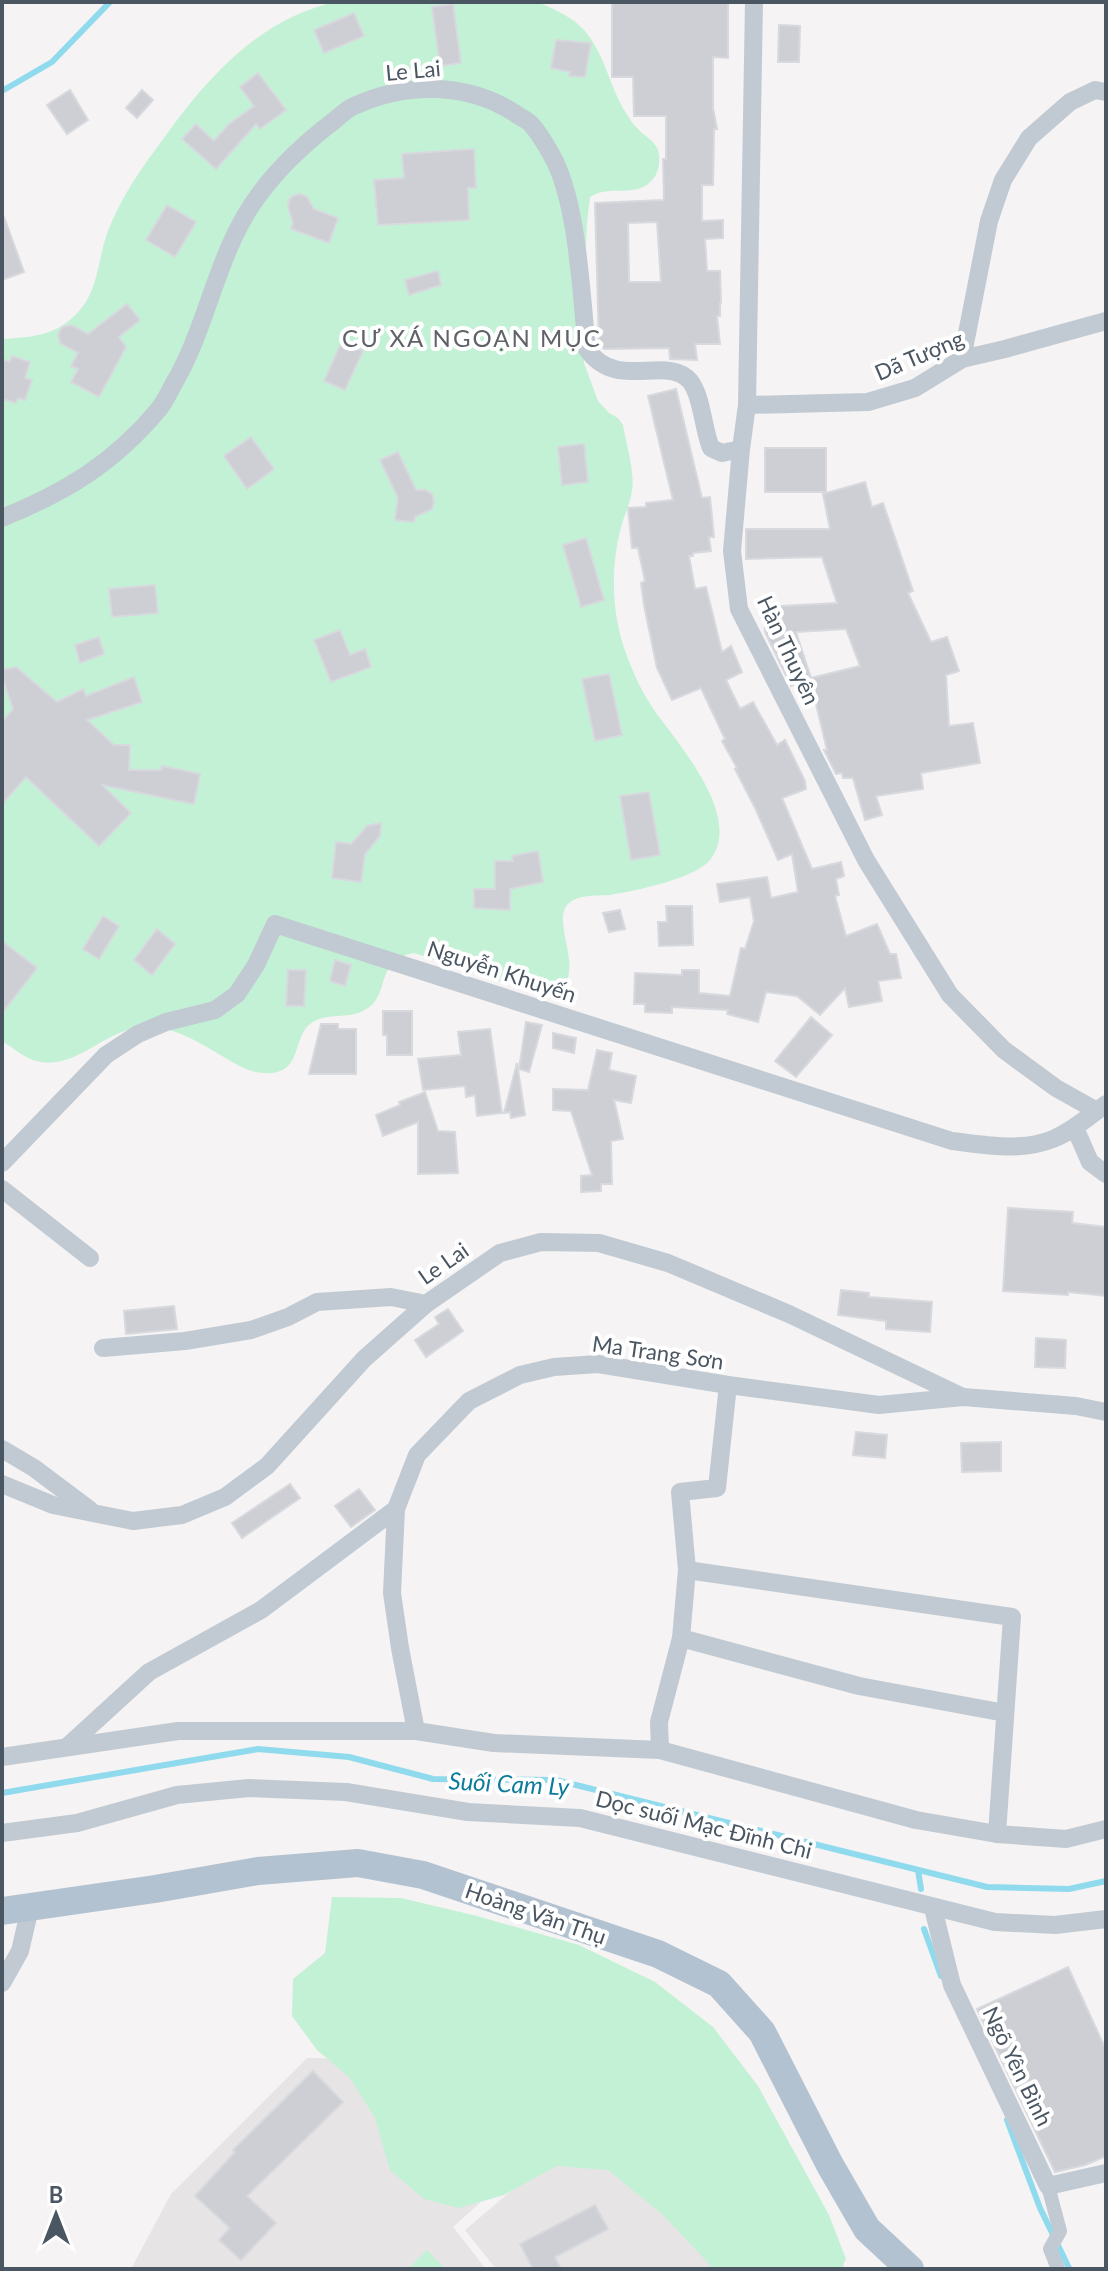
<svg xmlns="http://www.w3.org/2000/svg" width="1108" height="2271" font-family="Lato,sans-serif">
  <rect width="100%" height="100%" fill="#f5f3f3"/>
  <g fill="#e6e4e5">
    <path d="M307 2058 363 2059 502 2183 453 2227 486 2269H131L171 2194Z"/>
    <path d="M601 2115 812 2207 845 2269H496L465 2230Z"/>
  </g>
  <g fill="#c3f1d5">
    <path d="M336 2H537C552 8 568 15 580 26 605 50 608 85 626 113 629 118 633 124 637 128 644 136 654 140 658 150 661 159 659 172 653 179 638 199 608 184 590 197L587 223 582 333 584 363 598 401 609 413 618 418 623 425C626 445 635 470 632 491 630 504 623 518 620 531 610 572 612 617 627 656 634 675 643 694 654 710 678 744 744 817 710 860 696 878 632 892 609 895 596 896 578 894 568 904 548 924 597 986 543 996L414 953C371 961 394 998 361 1012 345 1019 323 1012 309 1025 297 1035 299 1056 287 1067 276 1076 258 1074 246 1069 218 1056 184 1028 152 1027 106 1024 76 1075 33 1060 22 1056 12 1047 2 1041V339C33 337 57 336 79 311 100 288 98 253 110 226 123 194 143 166 164 138 207 78 260 18 336 2Z"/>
    <path d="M332 1897 401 1898 477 1916 579 1945 655 1982 713 2027 758 2086 829 2215 846 2259 841 2269H714L663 2215 608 2170 557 2166 504 2195 459 2208 424 2199 390 2170 375 2118 350 2078 317 2050 292 2016 293 1979 325 1953Z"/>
    <path d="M427 2250 445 2269H408Z"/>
  </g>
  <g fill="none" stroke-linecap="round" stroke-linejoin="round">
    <g stroke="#90daee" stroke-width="6">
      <path d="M2 91 52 62 110 2"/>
      <path d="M2 1793 258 1749 349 1757 433 1779 556 1780 987 1887 1069 1889 1106 1881"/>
      <path d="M918 1870 921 1889"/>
      <path d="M924 1929 941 1976"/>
      <path d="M1007 2120 1040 2208 1069 2268"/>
    </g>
  </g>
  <g fill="#cdcfd5" stroke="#d7d9de" stroke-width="2" fill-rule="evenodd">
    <path d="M612 2H728V58L713 57V108L717 129H714L713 185H702V221L723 220V238L705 239 707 271H720L721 303H720V316H717L720 344H695L697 360 670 359 669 348 604 349 599 344 595 203 664 200 663 159H666V116H634L633 77H612ZM657 222 661 282H629L628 223Z"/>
    <path d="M453 4 461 63 440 66 432 7Z"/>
    <path d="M354 13 364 36 324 53 314 30Z"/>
    <path d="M779 25 800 26 799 62H778Z"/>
    <path d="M556 40 591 43 585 77 569 76 570 72 551 68Z"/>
    <path d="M258 73 286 110 260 129 256 124 216 169 182 139 196 124 214 141 229 124 254 106 240 87Z"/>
    <path d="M70 90 88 120 67 134 47 105Z"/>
    <path d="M142 90 153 100 137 118 126 108Z"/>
    <path d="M474 149 476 188H468L469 220 378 225 374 180 404 178 402 154Z"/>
    <path d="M300 194 307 197 314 209 338 218 329 243 291 229 293 223 288 207 289 200 293 196Z"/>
    <path d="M167 205 196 222 175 257 146 240Z"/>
    <path d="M4 217 24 272 2 280V218Z"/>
    <path d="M438 271 441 285 409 295 405 280Z"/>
    <path d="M127 304 140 320 119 337 126 347 99 397 71 382 78 369 71 366 78 353 60 343 58 335 62 327 71 325 88 334Z"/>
    <path d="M342 341 363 351 345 390 324 381Z"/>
    <path d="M12 356 30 362 25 378 32 380 25 400 18 398 16 403 2 399V359L10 362Z"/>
    <path d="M676 389 702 498 710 497 714 537H709L711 551 693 553V556H689L695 589 706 587 722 652 731 646 742 672 726 680 740 709 753 702 777 745 785 740 805 781 806 789 782 798 812 869 841 862 844 876 836 879 839 895 835 896 846 936 877 924 890 954H896L901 978 878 981 882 1001 849 1007 845 988 820 1015 797 996 766 992 758 1022 727 1014 728 1010 672 1007V1013L645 1012V1004H634L635 973 682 975V970H699V993L730 996 741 948 745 949 754 921 750 897 720 902 717 884 767 877 771 898 798 892 792 854 778 860 756 810 735 769 737 768 722 741 725 739 701 688 672 700 657 668 644 605 641 583 645 581 638 548H632L628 508 646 507V503L673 500 648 396Z"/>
    <path d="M251 437 274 469 247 489 224 456Z"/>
    <path d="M584 444 588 482 562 485 558 447Z"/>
    <rect x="765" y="448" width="61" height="44"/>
    <path d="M398 452 416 490H425L432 494 434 502 432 509 415 517 414 522 395 520 398 498 380 460Z"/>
    <path d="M865 482 872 507 883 503 913 591 908 593 931 642 947 637 959 671 946 675 949 726 973 723 980 763 921 773 923 789 876 796 882 815 865 820 853 778H843L842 773 836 774 824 750H827L810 679 791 686 765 632 764 607 837 603 822 557 746 559V529H830L823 494ZM846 629 860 666 811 678 796 632Z"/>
    <path d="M586 538 604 600 581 607 563 545Z"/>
    <path d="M155 585 158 613 112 617 109 589Z"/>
    <path d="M340 630 350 655 365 649 371 667 331 682 314 640Z"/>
    <path d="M99 637 104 654 80 663 75 645Z"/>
    <path d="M16 667 57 702 83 689 86 696 134 677 142 702 87 720 114 745H130L129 770H161L162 766 200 774 194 804 102 785 131 813 99 846 26 777 2 804V722L13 709 2 676V670Z"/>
    <path d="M609 674 622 735 595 741 582 679Z"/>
    <path d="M649 792 660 855 631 860 620 796Z"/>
    <path d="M381 823 380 836 365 854 361 882 332 878 336 842 351 844 367 826Z"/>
    <path d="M538 851 543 882 510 889V910L474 908V889H495V861H513L512 856Z"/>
    <path d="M666 906H692L693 945 659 946 658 922H667Z"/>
    <path d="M620 910 625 929 609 932 603 913Z"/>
    <path d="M103 916 119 926 99 959 83 949Z"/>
    <path d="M157 929 175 944 152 975 134 960Z"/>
    <path d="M2 941 37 968 2 1013Z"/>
    <path d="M335 960 351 965 345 986 330 981Z"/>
    <path d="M288 970H306L304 1006H286Z"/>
    <path d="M383 1011H412V1055H387V1035H383Z"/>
    <path d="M811 1017 832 1035 796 1077 775 1061Z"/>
    <path d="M526 1022 542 1025 529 1072 519 1069Z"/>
    <path d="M321 1024H338V1029H356V1074H309Z"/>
    <path d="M490 1029 502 1113 477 1116 475 1095 466 1097 465 1086 423 1090 418 1059 461 1055 458 1032Z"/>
    <path d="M553 1033 576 1038 574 1053 553 1048Z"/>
    <path d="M597 1050 612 1053 609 1070 636 1076 631 1103 614 1100 623 1139 611 1141 612 1184H601V1191L581 1192V1176L592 1175 571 1111 553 1110V1089L588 1090Z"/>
    <path d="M517 1063 525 1115 511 1118 510 1112 504 1113Z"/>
    <path d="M425 1092 438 1131 455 1132 458 1173 418 1174V1122L383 1136 376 1115 400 1105 399 1102Z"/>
    <path d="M1008 1208 1073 1212 1072 1223 1106 1227V1296L1068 1292V1295L1003 1291Z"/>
    <path d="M841 1290 869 1293V1297L932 1302 930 1332 886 1329V1321L838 1315Z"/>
    <path d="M174 1306 177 1329 126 1334 124 1311Z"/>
    <path d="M448 1309 463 1331 426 1357 415 1340 439 1324 435 1317Z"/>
    <path d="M1036 1338 1066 1340 1065 1368 1035 1367Z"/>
    <path d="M856 1432 887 1435 885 1458 853 1455Z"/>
    <path d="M1001 1442V1471L962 1472 961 1443Z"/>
    <path d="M290 1484 300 1498 242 1538 232 1523Z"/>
    <path d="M359 1489 375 1510 351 1527 335 1506Z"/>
    <path d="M1068 1967 1106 2050V2156L1085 2165 1055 2172 977 2009Z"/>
    <path d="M313 2071 343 2102 247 2196 276 2223 241 2260 219 2240 230 2228 195 2196 235 2152 233 2150Z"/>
    <path d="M595 2205 608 2229 555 2257 561 2269H533L520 2244Z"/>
  </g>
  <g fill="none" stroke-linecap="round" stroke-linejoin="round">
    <path stroke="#c1cad2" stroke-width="14" d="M1048 2186 1060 2231 1050 2249 1058 2269"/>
    <g stroke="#c1cad2" stroke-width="18">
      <path d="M754 2 747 405 741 449 732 551 739 609 866 860 950 995 1004 1050 1056 1088 1097 1111"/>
      <path d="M962 359 989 221 1003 180 1029 138 1070 102 1095 90 1106 92"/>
      <path d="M747 405 868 402 915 388 962 359 1005 349 1106 321"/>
      <path d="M2 518C66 492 114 463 159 409 166 400 171 388 177 378 209 320 218 250 258 196 279 167 306 142 335 120 341 115 347 109 354 106 406 82 468 82 516 114 520 117 527 120 531 124 538 132 546 145 551 154 578 200 581 295 587 349 616 392 667 354 690 381 702 396 703 429 711 448L722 453 741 449"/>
      <path d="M1075 1128 1090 1162 1106 1174"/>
      <path d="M2 1163 106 1055 138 1034 166 1022 215 1010 237 994 256 965 275 924 952 1141C985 1145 1021 1152 1053 1139 1073 1131 1089 1116 1106 1104"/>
      <path d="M2 1189 90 1258"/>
      <path d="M103 1348 185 1341 251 1330 288 1317 317 1302 391 1297 426 1304"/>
      <path d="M2 1449 34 1468 90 1510"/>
      <path d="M2 1484 53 1505 133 1521 182 1515 225 1497 267 1466 364 1359 426 1304 500 1253 541 1242 599 1243 668 1263 789 1314 963 1397"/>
      <path d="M687 1570 680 1492 717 1488 728 1385"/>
      <path d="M681 1638 859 1686 1005 1713"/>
      <path d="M416 1731 400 1648 392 1593 396 1509 417 1455 469 1401 520 1375 554 1367 598 1364 728 1385 879 1405 963 1397 1076 1406 1106 1412"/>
      <path d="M67 1747 149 1672 261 1610 396 1509"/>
      <path d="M660 1750 659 1722 681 1638 687 1570 1012 1617 997 1834"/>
      <path d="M2 1757 178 1731H416L494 1743 660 1750 916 1820 997 1834 1066 1839 1106 1829"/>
      <path d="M2 1833 77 1823 177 1795 249 1788 346 1792 468 1812 580 1818 995 1922 1055 1925 1106 1919"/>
      <path d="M933 1908 952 1985 1048 2186 1106 2173"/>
      <path d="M2 1983 20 1951 30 1908"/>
    </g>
    <path stroke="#b3c2d1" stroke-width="28" d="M2 1911 155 1889 258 1871 358 1863 423 1875 658 1954 719 1984 762 2032 830 2165 867 2229 910 2269"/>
  </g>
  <g text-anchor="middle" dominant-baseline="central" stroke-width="8" stroke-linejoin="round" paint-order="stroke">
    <g font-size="22" fill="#4a5661" stroke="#fff">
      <text transform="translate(413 70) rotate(-5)">Le Lai</text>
      <text transform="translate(919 355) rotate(-23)">Dã Tượng</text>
      <text transform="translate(789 650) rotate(65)">Hàn Thuyên</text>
      <text transform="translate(502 971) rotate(18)">Nguyễn Khuyến</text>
      <text transform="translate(443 1263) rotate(-35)">Le Lai</text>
      <text transform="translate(658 1352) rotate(8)">Ma Trang Sơn</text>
      <text transform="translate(704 1824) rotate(14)">Dọc suối Mạc Đĩnh Chi</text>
      <text transform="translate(536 1913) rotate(19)">Hoàng Văn Thụ</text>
      <text transform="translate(1018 2066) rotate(64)">Ngõ Yên Bình</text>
    </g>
    <g font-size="24" letter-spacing="2" fill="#5f6368" stroke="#fff">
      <text x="472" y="337">CƯ XÁ NGOẠN MỤC</text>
    </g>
    <g font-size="24" font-style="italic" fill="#0c7c9b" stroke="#fff">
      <text transform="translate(509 1783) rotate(3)">Suối Cam Ly</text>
    </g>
  </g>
  <rect width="1108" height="2271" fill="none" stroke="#4a5661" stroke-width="8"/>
  <g transform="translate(56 2215)" stroke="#ffffff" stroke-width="6" paint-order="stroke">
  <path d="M0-6L14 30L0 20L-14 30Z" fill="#4a5661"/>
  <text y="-12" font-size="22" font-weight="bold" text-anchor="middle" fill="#4a5661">B</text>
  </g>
</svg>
